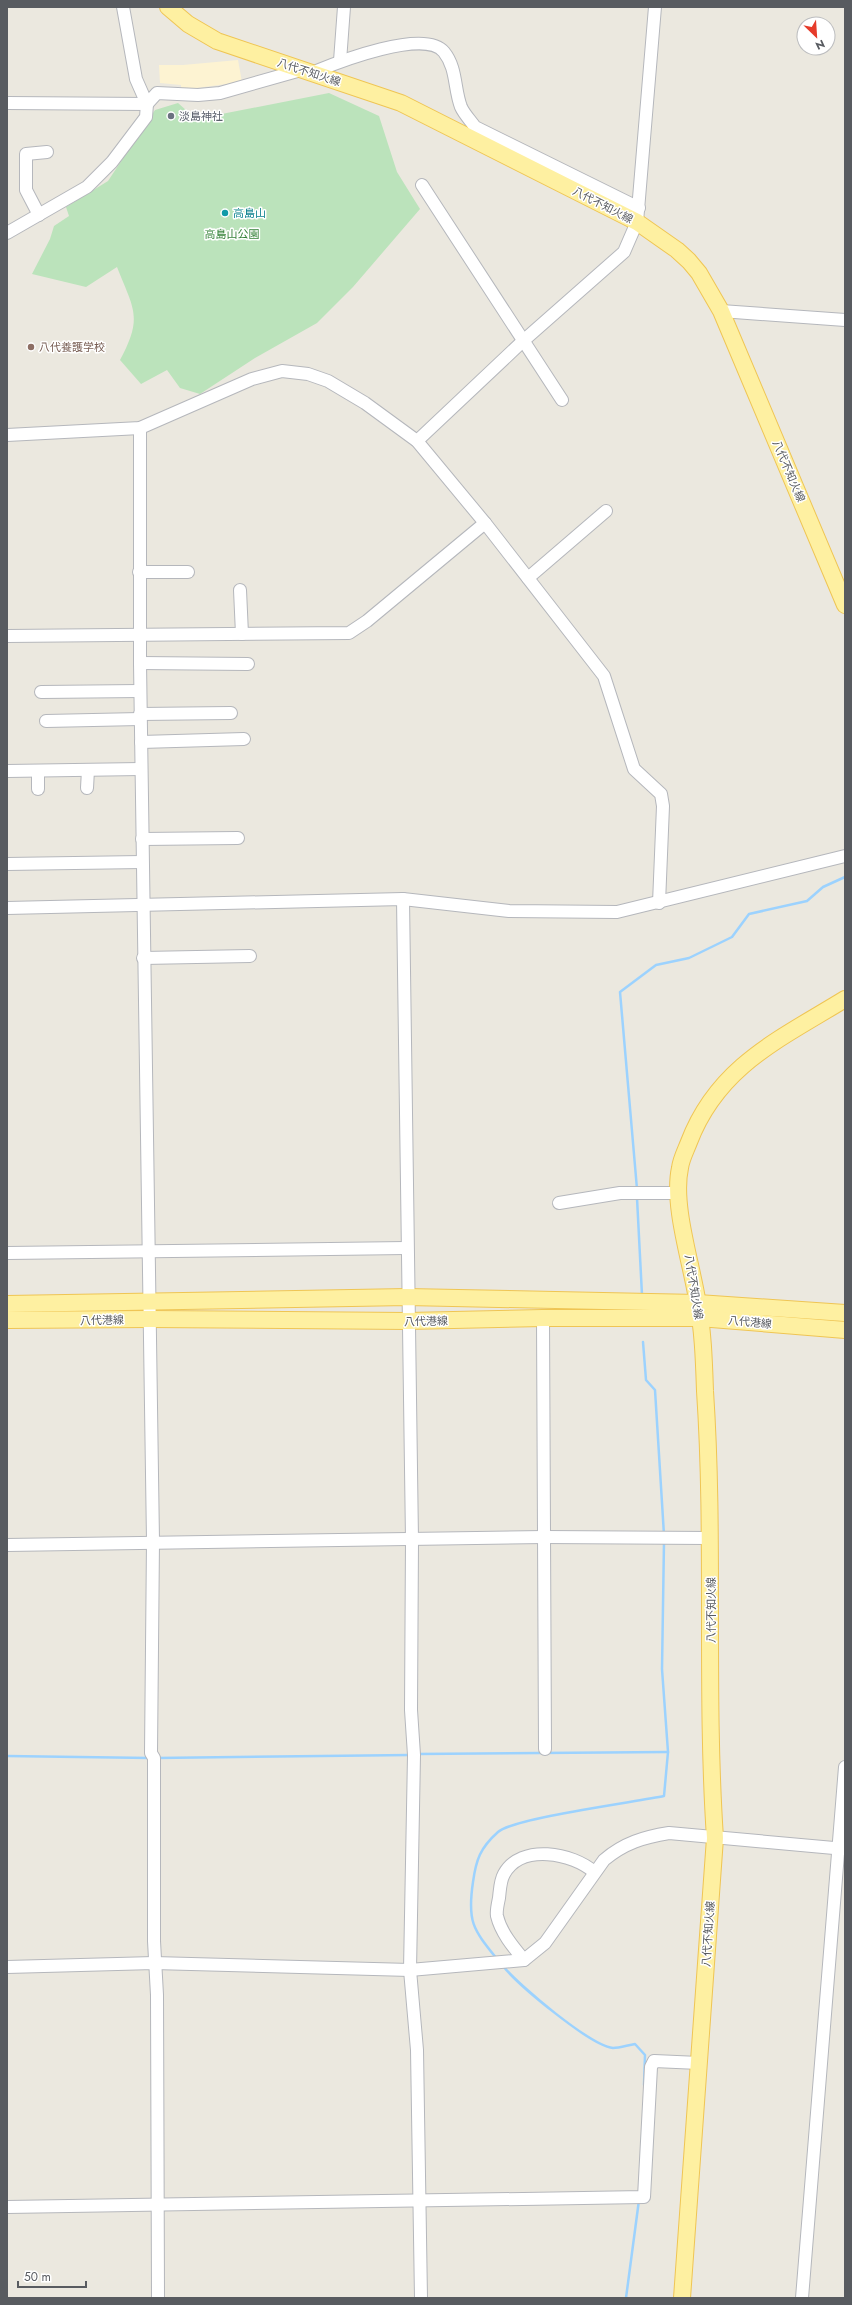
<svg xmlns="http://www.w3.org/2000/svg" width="852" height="2305" font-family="Jost,'Noto Sans JP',sans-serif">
  <rect width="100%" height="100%" fill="#ebe8df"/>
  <path fill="#fdf3d2" d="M238 60 242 82 181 90V85L160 83 159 65H183Z"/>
  <path fill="#bbe3bb" d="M329 93 379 116 397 172 420 209 353 287 317 323 255 358 200 394 180 388 167 370 141 384 120 360C143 317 134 310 117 267L86 287 32 274 50 239 54 226 69 216 66 207 108 181 155 110 178 103 196 119Z"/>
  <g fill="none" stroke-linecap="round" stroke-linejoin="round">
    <g stroke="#9cd2fe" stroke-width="2.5">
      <path d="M637 1189 620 992 656 965 689 958 732 937 749 914 807 901 823 887 845 877"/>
      <path d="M637 1198 642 1295"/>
      <path d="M643 1342 646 1380 655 1390 664 1535"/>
      <path d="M417 1754 668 1752"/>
      <path d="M7 1756 150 1758"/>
      <path d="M157 1758 410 1755"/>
      <path d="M497 1959C473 1929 467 1922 473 1882 476 1860 480 1848 498 1832 514 1818 635 1802 664 1796L668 1752 662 1669 664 1542"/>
      <path d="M503 1966C518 1985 591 2046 613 2048 620 2048 628 2045 635 2044L645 2055 644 2085"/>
      <path d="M626 2298 639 2200"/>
    </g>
    <g stroke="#b5b7bc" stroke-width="14">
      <g id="minor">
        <path d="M340 61 344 7"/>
        <path d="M314 72C338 62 425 28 444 52 457 68 454 89 461 107 464 114 471 121 475 127L639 208"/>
        <path d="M7 103 147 104"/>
        <path d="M147 104 157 93 198 95 220 93 301 70"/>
        <path d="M422 185 562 400"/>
        <path d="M39 215 26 190V154L47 152"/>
        <path d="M7 233 87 187 112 162 146 117 147 104 136 79 123 7"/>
        <path d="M721 311 845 320"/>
        <path d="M140 428V663L153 1541 151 1753 154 1758V1941L157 1995 158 2298"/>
        <path d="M7 435 140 428 252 379 282 371 308 374 328 381 365 403 417 441 485 523 604 676 634 769 661 794 663 806 659 903"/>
        <path d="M417 441 523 341 624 252 637 222 655 7"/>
        <path d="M139 572H188"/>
        <path d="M528 578 606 511"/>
        <path d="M240 590 242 634"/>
        <path d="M7 636 349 633 367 621 485 523"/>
        <path d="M140 663 248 664"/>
        <path d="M41 692 140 691"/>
        <path d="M140 714 231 713"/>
        <path d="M46 721 140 719"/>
        <path d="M141 742 244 739"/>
        <path d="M7 771 141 769"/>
        <path d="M38 771V789"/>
        <path d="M87 788 88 770"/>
        <path d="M142 839 238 838"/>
        <path d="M7 864 142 862"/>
        <path d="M403 899 412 1540 411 1710 414 1755 410 1970 417 2050 421 2298"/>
        <path d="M7 908 403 899 509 911 617 912 845 856"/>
        <path d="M143 958 250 956"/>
        <path d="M559 1203 620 1193H679"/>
        <path d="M7 1253 406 1248"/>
        <path d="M543 1318 545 1749"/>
        <path d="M7 1545 544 1537 709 1538"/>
        <path d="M524 1960C514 1948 501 1933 497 1916 496 1911 498 1903 499 1898 500 1890 500 1881 504 1874 521 1843 573 1853 594 1872"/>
        <path d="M7 1967 154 1963 410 1970 524 1960 545 1943 604 1860C624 1843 644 1837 669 1833L845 1849"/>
        <path d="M7 2207 644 2197 651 2067 654 2061 699 2063"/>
        <path d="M802 2298 845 1767"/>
      </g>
    </g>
    <g stroke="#efc554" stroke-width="18">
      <g id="major">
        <path d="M168 7 188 24 217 41 401 103 637 222 677 250 689 261 699 273 721 311 845 605"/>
        <path d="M7 1304 407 1297 698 1303 845 1313"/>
        <path d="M7 1320 149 1319 408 1321 543 1318H699L845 1330"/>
        <path d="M682 2298 715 1838C705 1689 715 1540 705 1391 704 1361 703 1329 697 1299 691 1262 672 1204 680 1168 681 1159 686 1150 689 1142 718 1066 780 1039 845 999"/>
      </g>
    </g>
    <use href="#minor" stroke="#fff" stroke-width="12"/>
    <use href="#major" stroke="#fef0a1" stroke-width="16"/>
  </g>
  <circle fill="#6b7280" stroke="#fff" stroke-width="1.5" cx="171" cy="116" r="4"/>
  <circle fill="#0f9aa8" stroke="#fff" stroke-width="1.5" cx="225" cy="213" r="4"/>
  <circle fill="#8d6e63" stroke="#fff" stroke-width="1.5" cx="31" cy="347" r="4"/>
  <g text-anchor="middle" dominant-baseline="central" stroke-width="3" stroke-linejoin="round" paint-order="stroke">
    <g font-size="11" fill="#585b60" stroke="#fff">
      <text transform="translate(309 72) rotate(18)">八代不知火線</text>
      <text transform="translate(603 205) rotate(27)">八代不知火線</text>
      <text transform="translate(789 471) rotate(67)">八代不知火線</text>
      <text transform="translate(694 1287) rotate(81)">八代不知火線</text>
      <text transform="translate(102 1320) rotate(-1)">八代港線</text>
      <text transform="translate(426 1321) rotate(-1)">八代港線</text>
      <text transform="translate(750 1322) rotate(5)">八代港線</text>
      <text transform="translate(711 1610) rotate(-90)">八代不知火線</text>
      <text transform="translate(708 1934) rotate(-86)">八代不知火線</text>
    </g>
    <g font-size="11" fill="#5b616d" stroke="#fff" text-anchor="start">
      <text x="179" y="116">淡島神社</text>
    </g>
    <g font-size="11" fill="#0d838f" stroke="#fff" text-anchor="start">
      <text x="233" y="213">高島山</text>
    </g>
    <g font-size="11" fill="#358239" stroke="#fff">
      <text x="232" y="234">高島山公園</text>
    </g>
    <g font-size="11" fill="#785e54" stroke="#fff" text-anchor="start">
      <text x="39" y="347">八代養護学校</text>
    </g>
  </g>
  <rect width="852" height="2305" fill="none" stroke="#585b60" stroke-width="16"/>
  <g transform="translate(816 36) rotate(155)"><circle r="19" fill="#ffffff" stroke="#bcbdbf"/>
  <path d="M0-3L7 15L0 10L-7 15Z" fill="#e63b2a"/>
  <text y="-6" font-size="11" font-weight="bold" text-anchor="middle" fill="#585b60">N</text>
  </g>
  <path d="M18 2281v6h68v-6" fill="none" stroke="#585b60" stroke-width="2"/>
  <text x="24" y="2281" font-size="12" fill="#585b60" stroke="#ffffff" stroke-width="3" paint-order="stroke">50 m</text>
</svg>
